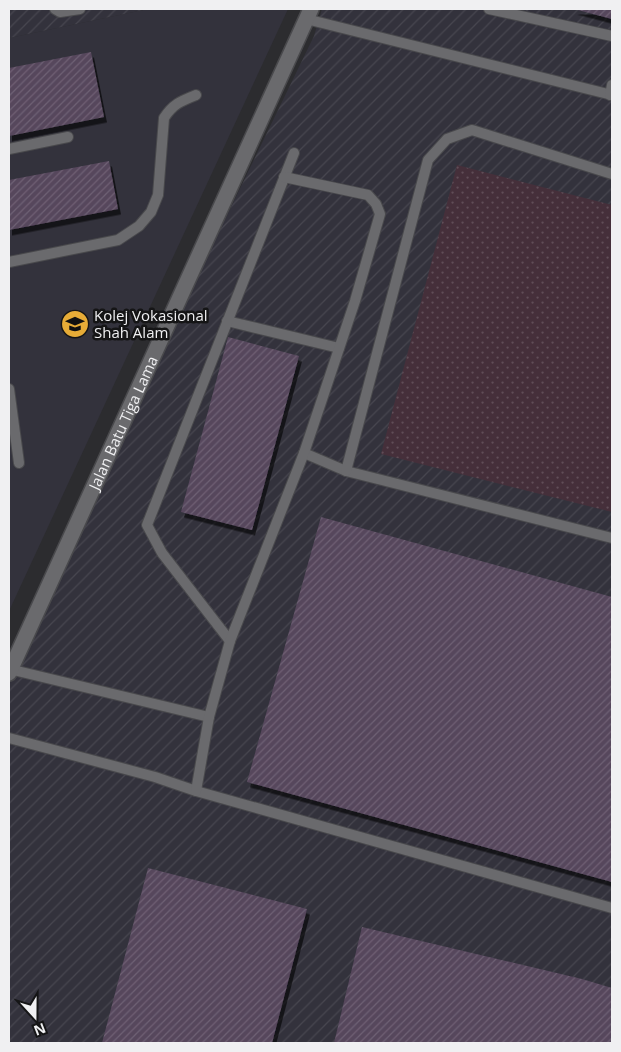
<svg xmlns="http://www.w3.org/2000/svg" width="621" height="1052" font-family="'Open Sans',sans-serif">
  <defs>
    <pattern id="industrial-furrows" width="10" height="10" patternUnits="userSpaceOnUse" patternTransform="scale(1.25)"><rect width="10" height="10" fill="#33323c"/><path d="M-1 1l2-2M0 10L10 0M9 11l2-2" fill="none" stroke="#47464f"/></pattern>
    <pattern id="grass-dots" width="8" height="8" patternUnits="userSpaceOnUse" patternTransform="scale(1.25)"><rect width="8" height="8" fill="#452f3a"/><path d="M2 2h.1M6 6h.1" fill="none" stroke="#604d57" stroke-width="1.8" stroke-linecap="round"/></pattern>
    <pattern id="building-hatch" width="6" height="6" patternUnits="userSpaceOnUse" patternTransform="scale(1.25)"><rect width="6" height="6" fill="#56465c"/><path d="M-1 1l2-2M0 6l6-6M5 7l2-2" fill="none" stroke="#6f6174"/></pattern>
    <filter id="shadow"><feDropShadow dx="3" dy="5.5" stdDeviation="0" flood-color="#0009"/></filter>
  </defs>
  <rect width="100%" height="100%" fill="#2c2c2f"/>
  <path fill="#33323c" d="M148 9H288L9 611V38Z"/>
  <g fill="url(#industrial-furrows)">
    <path d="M9 9H148L9 38Z"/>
    <path d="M322 9H612V1043H9V664L314 36Z"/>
  </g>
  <path fill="url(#grass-dots)" d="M457 165 612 205V512L381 454Z"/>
  <g fill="url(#building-hatch)" filter="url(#shadow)">
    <path d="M574 9H612V19Z"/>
    <path d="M91 52 104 117 9 136V68Z"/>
    <path d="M109 161 118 209 9 230V180Z"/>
    <path d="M228 337 299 356 252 530 181 512Z"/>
    <path d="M321 517 612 597V882L247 782Z"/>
    <path d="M148 868 307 909 272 1043H102Z"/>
    <path d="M362 927 582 979 612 988V1043H334Z"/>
  </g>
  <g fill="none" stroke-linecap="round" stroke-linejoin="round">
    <g stroke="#49494c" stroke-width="12">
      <g id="lane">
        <path d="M55 9 60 12 80 9"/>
        <path d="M489 9 612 36"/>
        <path d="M306 19 612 95"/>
        <path d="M610 95 612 85"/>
        <path d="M9 149 68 137"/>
        <path d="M9 262 118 240 139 226 151 212 158 195 164 118C173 104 181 101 196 95"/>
        <path d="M227 321 339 348"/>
        <path d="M9 389 19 463"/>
        <path d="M304 453 346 471 612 538"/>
        <path d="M346 471 428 160 447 139 472 130 612 174"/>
        <path d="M230 641 162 553 147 525 294 153"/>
        <path d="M9 669 209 717"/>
        <path d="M9 738 155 777 196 791 612 908"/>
        <path d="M196 791 209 717 230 641 304 453 355 301 380 214 376 204 368 195 284 177"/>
      </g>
    </g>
    <g stroke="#49494c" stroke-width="18">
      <g id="secondary">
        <path id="s1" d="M9 673 311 9"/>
      </g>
    </g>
    <use href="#lane" stroke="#6a6a6d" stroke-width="10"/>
    <use href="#secondary" stroke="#6a6a6d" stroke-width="15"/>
  </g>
  <defs>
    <g id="school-disc" transform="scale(1.4375)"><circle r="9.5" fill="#e7ac37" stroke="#151516"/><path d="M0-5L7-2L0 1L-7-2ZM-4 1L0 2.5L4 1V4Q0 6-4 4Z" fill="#111"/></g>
  </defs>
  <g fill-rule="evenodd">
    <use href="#school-disc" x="75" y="324"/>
  </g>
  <g text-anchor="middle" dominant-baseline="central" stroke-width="5" stroke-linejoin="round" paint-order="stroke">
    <g font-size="15" fill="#f0f0f2" stroke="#151516" text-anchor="start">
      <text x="94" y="315">Kolej Vokasional<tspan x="94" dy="17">Shah Alam</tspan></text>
    </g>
    <g font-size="15" fill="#f0f0f2" stroke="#151516">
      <text stroke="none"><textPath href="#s1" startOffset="275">Jalan Batu Tiga Lama</textPath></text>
    </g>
  </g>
  <rect width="621" height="1052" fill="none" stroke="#f0f0f2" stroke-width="20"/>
  <g transform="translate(35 1017) rotate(159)" stroke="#151516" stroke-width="4" paint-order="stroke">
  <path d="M0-4L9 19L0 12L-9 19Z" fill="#f0f0f2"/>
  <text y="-8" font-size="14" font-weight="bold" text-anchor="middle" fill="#f0f0f2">N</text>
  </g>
</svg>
